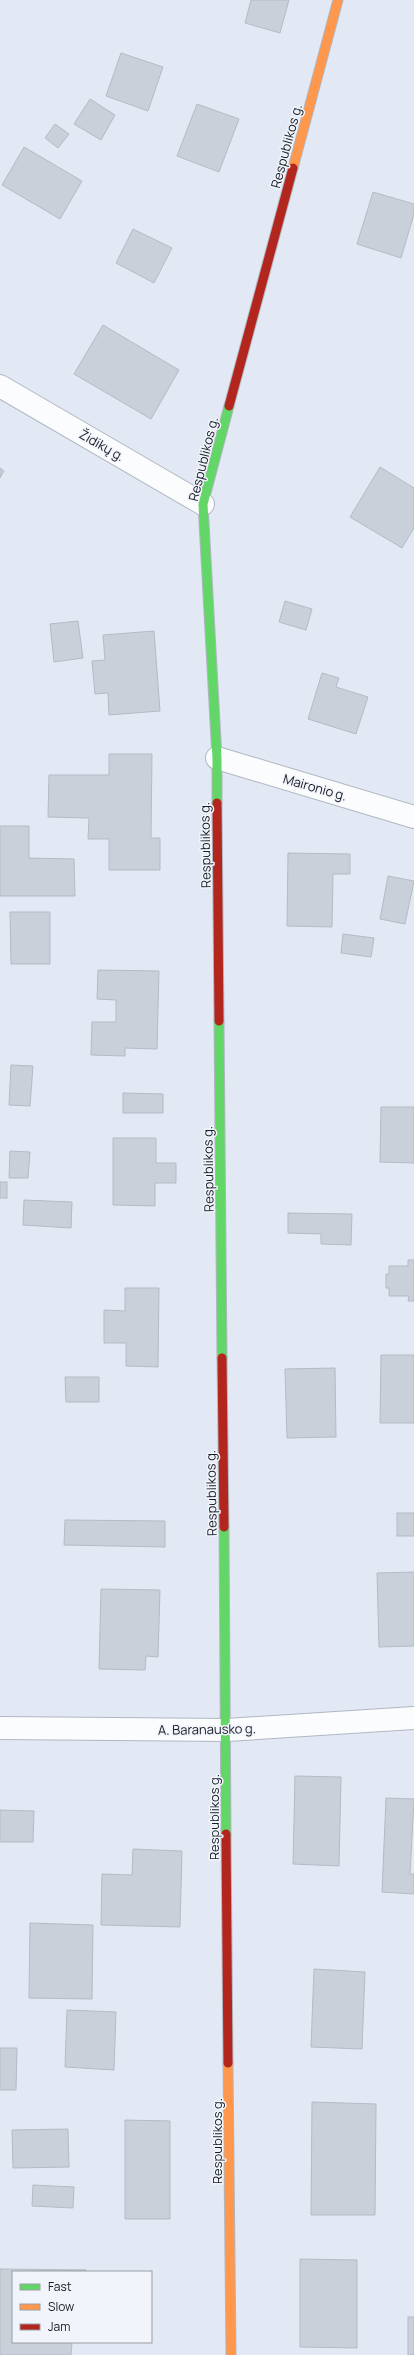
<svg xmlns="http://www.w3.org/2000/svg" width="414" height="2355" font-family="Manrope,sans-serif">
  <rect width="100%" height="100%" fill="#e2e9f5"/>
  <g fill="#c9d0d9" stroke="#b5bbc5">
    <path d="M251 0H289L280 33 245 23Z"/>
    <path d="M121 53 163 67 148 111 106 96Z"/>
    <path d="M90 99 115 115 101 140 74 124Z"/>
    <path d="M197 104 239 119 219 172 177 156Z"/>
    <path d="M55 124 69 134 58 148 45 138Z"/>
    <path d="M24 147 82 181 60 219 2 185Z"/>
    <path d="M373 192 414 204V214L401 258 357 244Z"/>
    <path d="M133 229 172 248 154 283 116 263Z"/>
    <path d="M103 325 179 370 151 419 74 374Z"/>
    <path d="M380 467 414 488V528L402 548 350 517Z"/>
    <path d="M0 468 4 471 0 478Z"/>
    <path d="M285 601 312 609 306 630 279 622Z"/>
    <path d="M78 621 83 658 54 662 50 624Z"/>
    <path d="M154 631 160 711 109 715 108 693 95 694 92 661 105 660 103 635Z"/>
    <path d="M322 673 339 678 336 687 368 697 356 734 308 719Z"/>
    <path d="M109 754H152L151 838H160V870H109V839H88L89 818 48 817 49 775H109Z"/>
    <path d="M0 826H29V858L74 859 75 896H0Z"/>
    <path d="M288 853 350 854V874H333L332 927 287 926Z"/>
    <path d="M388 876 414 881 405 924 380 919Z"/>
    <path d="M10 912H50V964H11Z"/>
    <path d="M343 934 374 938 371 957 341 953Z"/>
    <path d="M98 970 159 971 157 1049 125 1048V1056L91 1055 92 1022H116V1000L97 999Z"/>
    <path d="M11 1065 33 1066 30 1106 9 1105Z"/>
    <path d="M123 1093 163 1094V1113H123Z"/>
    <path d="M381 1107H414V1163L380 1162Z"/>
    <path d="M113 1138H156V1163H176V1183H155V1206L113 1205Z"/>
    <path d="M10 1151 30 1152 28 1178H9Z"/>
    <rect x="0" y="1182" width="7" height="16"/>
    <path d="M24 1200 72 1202 71 1228 23 1225Z"/>
    <path d="M288 1213 352 1214 351 1245 321 1244V1234L288 1233Z"/>
    <path d="M408 1260H414V1301H408L409 1296H389V1288H386V1274H389V1266H408Z"/>
    <path d="M125 1288H159L158 1367 126 1366V1343H104V1310L125 1311Z"/>
    <path d="M381 1355H414V1423H380Z"/>
    <path d="M335 1368 336 1437 287 1438 285 1369Z"/>
    <path d="M65 1377H99V1402H66Z"/>
    <rect x="397" y="1513" width="17" height="23"/>
    <path d="M65 1520 165 1521V1547L64 1545Z"/>
    <path d="M414 1572V1646L379 1647 377 1573Z"/>
    <path d="M101 1589 160 1590 158 1657 146 1656 145 1670 99 1669Z"/>
    <path d="M295 1776 341 1777 339 1866 293 1864Z"/>
    <path d="M386 1798 414 1799 410 1874H414V1894L382 1892Z"/>
    <path d="M0 1810 34 1811 33 1842H0Z"/>
    <path d="M133 1849 182 1851 180 1927 101 1925 102 1874 132 1875Z"/>
    <path d="M30 1923 93 1925 92 1999 29 1998Z"/>
    <path d="M314 1969 365 1972 362 2049 311 2047Z"/>
    <path d="M67 2010 116 2012 114 2070 65 2067Z"/>
    <path d="M0 2048H17L16 2090H0Z"/>
    <path d="M312 2102 376 2104 375 2215H311Z"/>
    <path d="M125 2120 170 2121V2219H125Z"/>
    <path d="M68 2129 69 2167 13 2168 12 2130Z"/>
    <path d="M33 2185 74 2187 73 2208 32 2206Z"/>
    <path d="M300 2259 357 2260V2348L300 2347Z"/>
    <path d="M0 2269 86 2270 13 2272V2342H72L71 2355H0Z"/>
    <rect x="408" y="2317" width="6" height="38"/>
  </g>
  <g fill="none" stroke-linecap="round" stroke-linejoin="round">
    <g stroke="#b0b7c1" stroke-width="24">
      <g id="street">
        <path d="M0 386 203 504"/>
        <path d="M217 758 414 817"/>
        <path d="M0 1728 227 1730 414 1718"/>
      </g>
    </g>
    <g stroke="#b0b7c1" stroke-width="11">
      <g id="fast">
        <path d="M217 803V758L203 504 229 406"/>
        <path d="M219 1021 222 1358"/>
        <path d="M224 1527 226 1834"/>
      </g>
    </g>
    <g stroke="#b0b7c1" stroke-width="11">
      <g id="slow">
        <path d="M293 168 338 0"/>
        <path d="M228 2063 231 2355"/>
      </g>
    </g>
    <g stroke="#b0b7c1" stroke-width="11">
      <g id="jam">
        <path d="M229 406 293 168"/>
        <path d="M217 803 219 1021"/>
        <path d="M222 1358 224 1527"/>
        <path d="M226 1834 228 2063"/>
      </g>
    </g>
    <use href="#street" stroke="#fbfcfe" stroke-width="22"/>
    <use href="#fast" stroke="#63d668" stroke-width="9"/>
    <use href="#slow" stroke="#ff974d" stroke-width="9"/>
    <use href="#jam" stroke="#b3261e" stroke-width="9"/>
  </g>
  <g text-anchor="middle" dominant-baseline="central" stroke-width="3" stroke-linejoin="round" paint-order="stroke">
    <g font-size="13" fill="#161c25" stroke="#f1f4fa">
      <text transform="translate(286 146) rotate(-75)">Respublikos g.</text>
      <text transform="translate(102 445) rotate(30)">Židikų g.</text>
      <text transform="translate(203 459) rotate(-76)">Respublikos g.</text>
      <text transform="translate(315 787) rotate(16)">Maironio g.</text>
      <text transform="translate(205 845) rotate(-91)">Respublikos g.</text>
      <text transform="translate(208 1169) rotate(-91)">Respublikos g.</text>
      <text transform="translate(211 1493) rotate(-91)">Respublikos g.</text>
      <text transform="translate(207 1729) rotate(-1)">A. Baranausko g.</text>
      <text transform="translate(214 1817) rotate(-90)">Respublikos g.</text>
      <text transform="translate(217 2141) rotate(-90)">Respublikos g.</text>
    </g>
  </g>
  <rect x="12" y="2271" width="140" height="72" fill="#f1f4fa" stroke="#999ea5"/>
  <rect x="20" y="2284" width="20" height="6" fill="#63d668" stroke="#999ea5"/>
  <text x="48" y="2291" font-size="12" fill="#161c25">Fast</text>
  <rect x="20" y="2304" width="20" height="6" fill="#ff974d" stroke="#999ea5"/>
  <text x="48" y="2311" font-size="12" fill="#161c25">Slow</text>
  <rect x="20" y="2324" width="20" height="6" fill="#b3261e" stroke="#999ea5"/>
  <text x="48" y="2331" font-size="12" fill="#161c25">Jam</text>
</svg>
